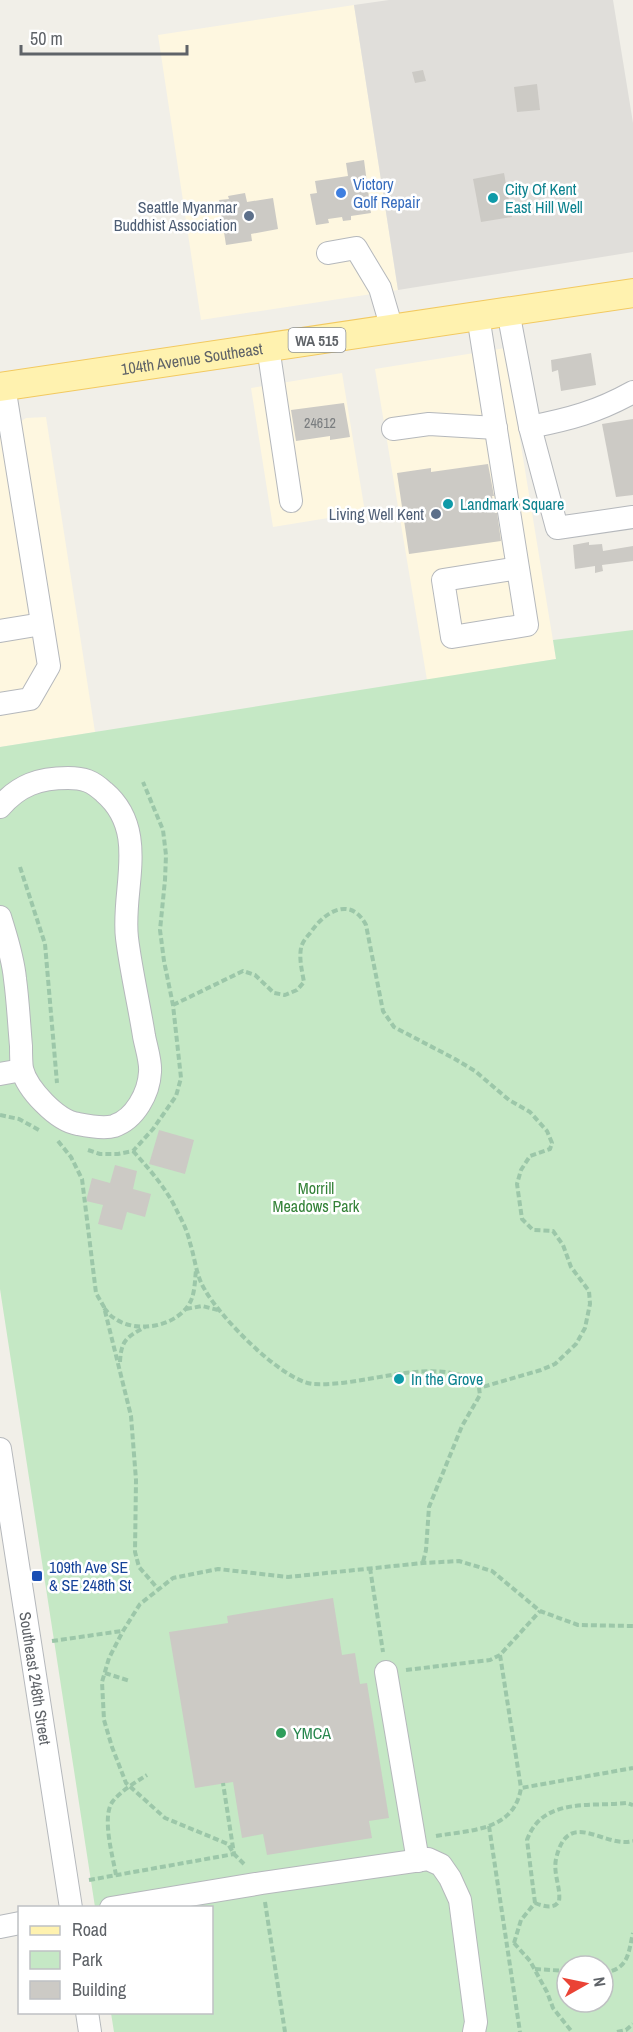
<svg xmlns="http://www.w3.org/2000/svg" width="633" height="2032" font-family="'Archivo Narrow',sans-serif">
  <rect width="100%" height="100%" fill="#f1efe8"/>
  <g fill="#fef7e0">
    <path d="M354 5 398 290 201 320 158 35Z"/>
    <path d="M505 348 556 659 427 680 375 369Z"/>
    <path d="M342 373 365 512 273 527 251 388Z"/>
    <path d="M46 417 95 732 0 747V434L26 418Z"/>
  </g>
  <path fill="#e0deda" d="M389 0H613L633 123V252L398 290 354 5Z"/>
  <path fill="#c5e8c5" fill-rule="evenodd" d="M633 630V2032H114L111 2013 212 2012V1908L95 1907 0 1289V747L556 659 553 640ZM567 1966H603V2002H567Z"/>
  <g fill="#cccac5">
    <path d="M423 70 426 81 415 83 412 72Z"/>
    <path d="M537 84 540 110 517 112 514 87Z"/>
    <path d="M364 160 371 213 351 216V220L343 221 342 217 328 219 329 223 316 225 310 194 317 193 315 181 348 176 346 163Z"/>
    <path d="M504 173 512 217 481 222 473 179Z"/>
    <path d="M245 193 247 202 273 198 278 229 251 234 252 241 226 245 219 200 229 199 228 196Z"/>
    <path d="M591 353 596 385 561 391 558 370 552 372 551 360Z"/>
    <path d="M344 403 350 437 330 440V436L296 441 291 410Z"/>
    <path d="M633 419V495L616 497 602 424Z"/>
    <path d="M488 464 494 496H492L495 513H497L501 541 409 554 397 473 431 468V472Z"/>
    <path d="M589 542V545L602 544 603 551 633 546V561L602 565 603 571 595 573V566L575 569 573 545Z"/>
    <path d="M159 1130 194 1140 185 1174 149 1164Z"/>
    <path d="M115 1165 137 1171 133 1189 151 1194 145 1217 127 1212 122 1230 98 1224 103 1205 86 1201 92 1178 110 1183Z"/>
    <path d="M333 1598 342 1655 355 1653 360 1684 367 1683 389 1818 369 1821 372 1838 267 1855 263 1834 242 1838 233 1782 195 1788 169 1632 228 1623 227 1616Z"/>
  </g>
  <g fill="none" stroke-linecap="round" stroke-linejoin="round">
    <g stroke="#b5b8bc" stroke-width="24">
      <g id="minor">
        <path d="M328 253 356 248 380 288 392 329"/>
        <path d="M508 311 530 427 557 528 633 517"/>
        <path d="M478 316 527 625 452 637 443 580 518 568"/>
        <path d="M268 347 291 501"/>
        <path d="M530 427C570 419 597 412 633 392"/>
        <path d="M393 429 429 424 496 428"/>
        <path d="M0 631 42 624"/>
        <path d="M0 704 30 699 49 666 4 386"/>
        <path d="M0 807C19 785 39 778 68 778 84 778 92 781 104 792 150 831 121 890 127 938 131 971 139 1004 144 1036 146 1047 151 1061 150 1072 149 1093 135 1119 114 1126 104 1129 88 1126 78 1124 57 1121 27 1089 22 1069 21 1062 21 1054 21 1046 19 1024 18 1001 15 979 13 957 6 937 0 917"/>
        <path d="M0 1074 22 1070"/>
        <path id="s1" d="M0 1449 71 1908"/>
        <path d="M386 1672 418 1861"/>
        <path d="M111 1908 262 1883 428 1859 441 1865 450 1878 460 1900 476 2022 474 2032"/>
        <path d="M0 1927 20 1923"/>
        <path d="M87 2012 90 2032"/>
      </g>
    </g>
    <g stroke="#f2c960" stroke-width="30">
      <g id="major">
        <path id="s2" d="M0 387 633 293"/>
      </g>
    </g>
    <g stroke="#9cc7a9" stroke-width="4" stroke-dasharray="6 3" stroke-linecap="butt">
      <path d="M20 867 45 944 57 1083"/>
      <path d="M173 1005 243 971 255 975 274 993 285 995 297 990 304 982C302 971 299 959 301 948 302 942 307 937 311 932 325 911 351 896 366 925L383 1011 394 1027 455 1059 475 1071 509 1100 530 1112 547 1131 552 1143 550 1149 530 1156 521 1170 517 1184 522 1219 533 1230 553 1231 563 1245 571 1267 589 1291 590 1304 585 1328 576 1344 555 1364 541 1370 479 1388"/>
      <path d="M0 1115 19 1119 39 1130"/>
      <path d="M58 1141 71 1157 82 1179 96 1293 104 1307 131 1416 136 1480 135 1552 139 1567 159 1590"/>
      <path d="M88 1150 100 1154H118L133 1151 153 1129 176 1096 181 1078 173 1005 164 961 160 930 165 880 166 855 163 830 143 782"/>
      <path d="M133 1151C150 1170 167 1189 178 1213 183 1222 188 1233 190 1243 195 1258 196 1276 205 1290 220 1317 282 1381 313 1384 366 1387 423 1357 475 1380L479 1388 480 1395 462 1426 429 1507 426 1550 423 1562"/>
      <path d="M104 1308C107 1311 110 1316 114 1318 137 1335 182 1326 192 1298 195 1289 195 1279 196 1270"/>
      <path d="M186 1309 202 1306 218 1310"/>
      <path d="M120 1362C121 1340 127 1337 145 1327"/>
      <path d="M370 1568 383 1652"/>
      <path d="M52 1641 122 1631"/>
      <path d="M500 1655 521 1788"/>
      <path d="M406 1670 490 1660 500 1655 540 1611"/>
      <path d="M105 1673 130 1681"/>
      <path d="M489 1826 520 2032"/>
      <path d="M436 1836C471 1830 514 1831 521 1788L633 1768"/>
      <path d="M244 1864 234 1854 228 1844 165 1818 126 1783 112 1747 104 1720 102 1682 109 1658 123 1631 140 1604 173 1578 218 1569 288 1577 423 1563 459 1561 492 1571 540 1611 578 1625 633 1626"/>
      <path d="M116 1875C113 1857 101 1816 113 1801 122 1790 136 1782 147 1775"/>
      <path d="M89 1880 234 1854 223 1783"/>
      <path d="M265 1902 285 2032"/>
      <path d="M535 1903 527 1840C542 1797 591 1807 627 1803L633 1805"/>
      <path d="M535 1903C543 1906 554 1910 559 1901 561 1888 553 1874 556 1859 568 1806 604 1849 633 1841"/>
      <path d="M514 1943 530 1961 547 1992 553 2008 572 2032"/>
      <path d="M514 1943 521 1920 535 1903"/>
      <path d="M535 1969 567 1971"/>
      <path d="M603 1973C629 1969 628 1954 633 1933"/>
      <path d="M617 2032 626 2030 633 2024"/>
    </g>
    <use href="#minor" stroke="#fff" stroke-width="22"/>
    <use href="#major" stroke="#fff2af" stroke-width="28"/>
  </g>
  <circle fill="#3f7fe0" stroke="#fff" stroke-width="2" cx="341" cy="193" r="6"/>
  <g fill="#0f9aa8" stroke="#fff" stroke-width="2">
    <circle cx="493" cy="198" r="6"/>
    <circle cx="448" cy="504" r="6"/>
    <circle cx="399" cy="1379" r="6"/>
  </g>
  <g fill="#5c6f8a" stroke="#fff" stroke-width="2">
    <circle cx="249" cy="216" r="6"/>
    <circle cx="436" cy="514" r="6"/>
  </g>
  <rect fill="#1a4fb4" stroke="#fff" stroke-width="2" x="31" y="1570" width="12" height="12" rx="3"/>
  <circle fill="#2e9e5b" stroke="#fff" stroke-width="2" cx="281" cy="1733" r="6"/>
  <g text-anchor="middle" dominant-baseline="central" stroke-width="5" stroke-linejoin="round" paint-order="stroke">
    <g font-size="14" fill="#7a7d7f">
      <text x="320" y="423">24612</text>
    </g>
    <rect fill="#fff" stroke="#8f9295" stroke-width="1.5" x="288.5" y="328" width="57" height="24" rx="4.5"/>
    <g font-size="15" font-weight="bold" fill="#5f6368">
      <text x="317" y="340">WA 515</text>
    </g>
    <g font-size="16" fill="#366cbe" stroke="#fff" text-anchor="start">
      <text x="353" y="184">Victory<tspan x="353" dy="18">Golf Repair</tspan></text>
    </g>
    <g font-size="16" fill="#0d838f" stroke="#fff" text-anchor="start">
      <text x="505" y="189">City Of Kent<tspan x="505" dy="18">East Hill Well</tspan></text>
      <text x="460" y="504">Landmark Square</text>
      <text x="411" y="1379">In the Grove</text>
    </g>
    <g font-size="16" fill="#4e5e75" stroke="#fff" text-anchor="end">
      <text x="237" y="207">Seattle Myanmar<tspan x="237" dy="18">Buddhist Association</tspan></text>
      <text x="424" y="514">Living Well Kent</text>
    </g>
    <g font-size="16" fill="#5f6368" stroke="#fff">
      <text stroke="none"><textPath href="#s2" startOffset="194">104th Avenue Southeast</textPath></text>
      <text stroke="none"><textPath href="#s1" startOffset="232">Southeast 248th Street</textPath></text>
    </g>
    <g font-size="16" fill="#348238" stroke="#fff">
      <text x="316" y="1188">Morrill<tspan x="316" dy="18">Meadows Park</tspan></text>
    </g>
    <g font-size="16" fill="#164399" stroke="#fff" text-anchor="start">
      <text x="49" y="1567">109th Ave SE<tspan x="49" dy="18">&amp; SE 248th St</tspan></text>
    </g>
    <g font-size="16" fill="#27864d" stroke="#fff" text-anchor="start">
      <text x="293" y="1733">YMCA</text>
    </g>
  </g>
  <rect x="18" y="1906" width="195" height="108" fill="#ffffff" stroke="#bfc1c3" stroke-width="1.5"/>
  <rect x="30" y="1926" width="30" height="9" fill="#fff2af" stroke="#bfc1c3" stroke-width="1.5"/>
  <text x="72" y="1936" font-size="18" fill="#5f6368">Road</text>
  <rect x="30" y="1951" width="30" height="18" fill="#c5e8c5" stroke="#bfc1c3" stroke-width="1.5"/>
  <text x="72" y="1966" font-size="18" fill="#5f6368">Park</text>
  <rect x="30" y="1981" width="30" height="18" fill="#cccac5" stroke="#bfc1c3" stroke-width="1.5"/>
  <text x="72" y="1996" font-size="18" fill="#5f6368">Building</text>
  <g transform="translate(585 1984) rotate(81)"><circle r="28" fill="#ffffff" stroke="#bfc1c3" stroke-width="1.5"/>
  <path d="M0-4.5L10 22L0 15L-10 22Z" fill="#ea4335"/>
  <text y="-9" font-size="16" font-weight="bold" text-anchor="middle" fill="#5f6368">N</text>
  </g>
  <path d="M21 45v9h166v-9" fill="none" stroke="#5f6368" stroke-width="3"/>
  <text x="30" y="45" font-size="18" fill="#5f6368" stroke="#ffffff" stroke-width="4.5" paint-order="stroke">50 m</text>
</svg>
